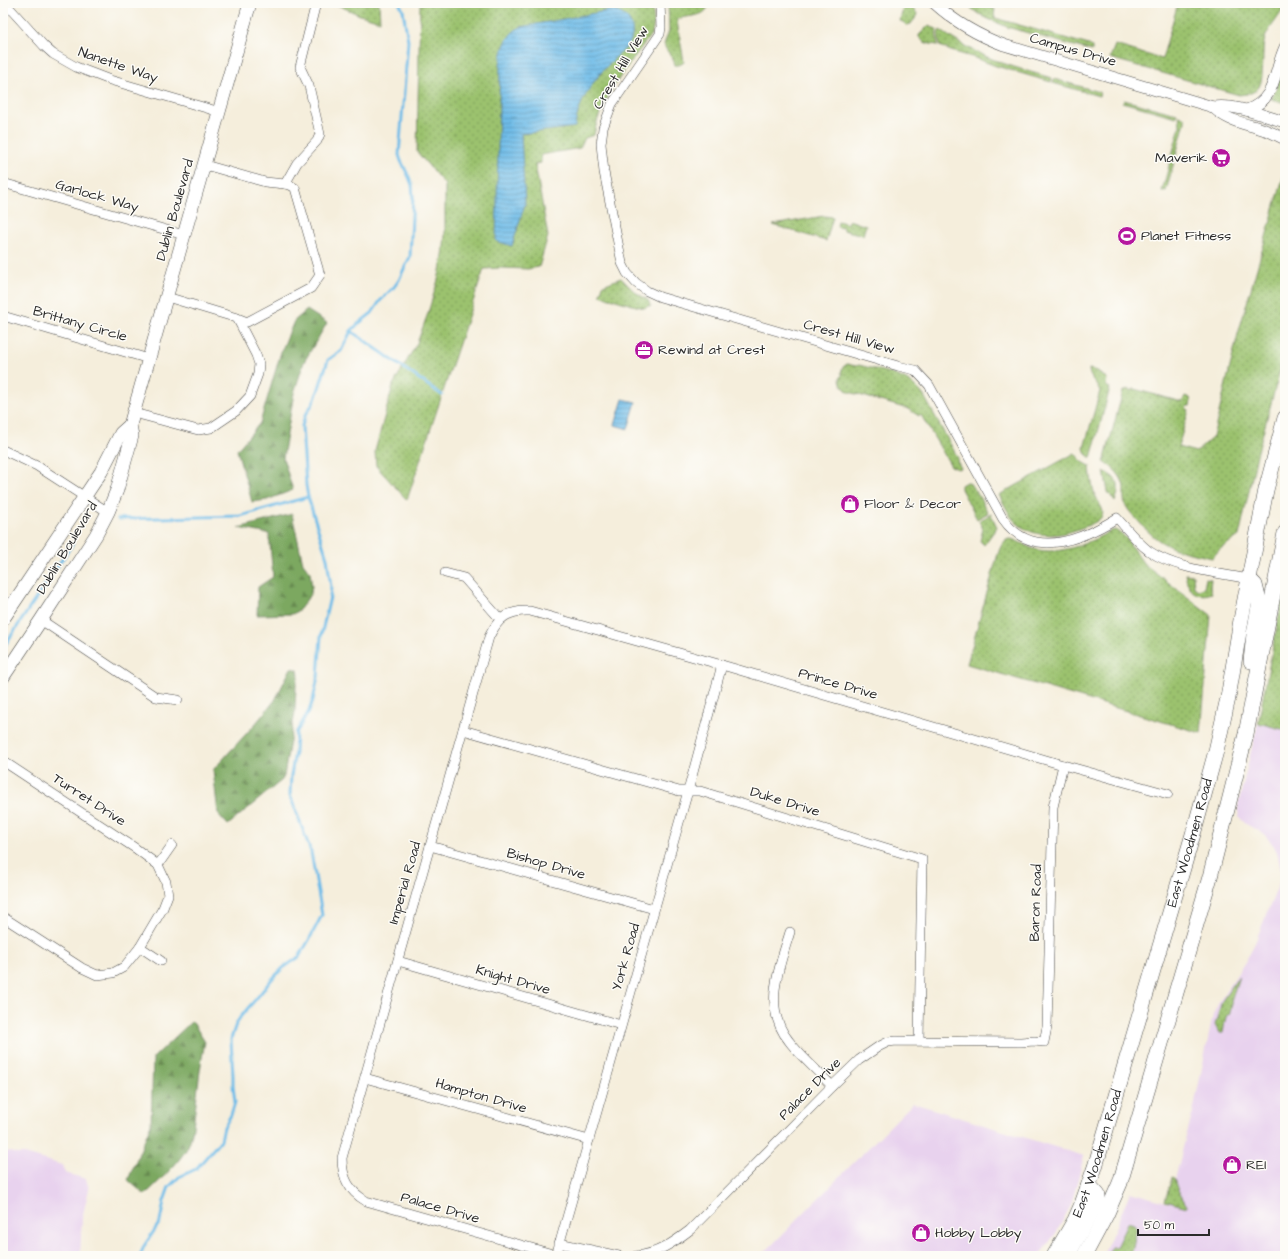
<svg xmlns="http://www.w3.org/2000/svg" width="1288" height="1259" font-family="'Architects Daughter',sans-serif">
  <defs>
    <pattern id="grass-dots" width="8" height="8" patternUnits="userSpaceOnUse"><rect width="8" height="8" fill="#9bc26e"/><path d="M2 2h.1M6 6h.1" fill="none" stroke="#7f9e5b" stroke-width="1.8" stroke-linecap="round"/></pattern>
    <pattern id="forest-firs" width="22" height="20" patternUnits="userSpaceOnUse"><rect width="22" height="20" fill="#7ca861"/><path d="M5 1l3.5 6h-7zM16 11l3.5 6h-7z" fill="#668950"/></pattern>
    <pattern id="water-rules" width="6" height="5" patternUnits="userSpaceOnUse"><rect width="6" height="5" fill="#6ebce8"/><path d="M0 2.5h6" fill="none" stroke="#5b99bc"/></pattern>
  </defs>
  <rect width="100%" height="100%" fill="#fdfcf7"/>
  <filter id="ink" filterUnits="userSpaceOnUse"><feTurbulence type="fractalNoise" baseFrequency=".025" numOctaves="2"/><feDisplacementMap in="SourceGraphic" scale="8" xChannelSelector="R" yChannelSelector="G"/><feConvolveMatrix kernelMatrix="1 2 1 2 8 2 1 2 1" color-interpolation-filters="sRGB"/></filter>
  <filter id="wash" filterUnits="userSpaceOnUse"><feTurbulence type="fractalNoise" baseFrequency=".012" numOctaves="4" result="noise"/><feDisplacementMap in="SourceGraphic" scale="16" xChannelSelector="R" yChannelSelector="G"/><feGaussianBlur stdDeviation="0.9" result="paint"/><feColorMatrix in="noise" values="0 0 0 0 0 0 0 0 0 0 0 0 0 0 0 0 0 1.4 0 .05"/><feComposite in="paint" operator="in"/></filter>
  <g filter="url(#wash)">
    <rect width="100%" height="100%" fill="#f5eedc"/>
    <g fill="#e8d2ee">
      <path d="M1258 723 1285 730V962L1280 979 1285 980V1256H1102L1112 1235 1130 1192 1169 1203 1184 1144 1193 1112 1213 1015 1219 1002 1245 962 1255 943 1279 883 1281 871 1280 865 1277 852 1274 846 1265 835 1259 831 1246 824 1240 818 1238 812V805Z"/>
      <path d="M913 1103 1084 1156 1071 1205 1056 1233 1039 1256H761Z"/>
      <path d="M3 1150 17 1154H25L62 1165 65 1173 86 1179 89 1189 82 1218 80 1256H3Z"/>
    </g>
    <g fill="url(#grass-dots)" stroke="#63764c">
      <path d="M333 3H379L380 21 360 15Z"/>
      <path d="M420 3H652L654 23 652 33C631 63 600 97 594 135L585 138 580 148 541 155V163L535 164 548 236 539 267 528 269 501 268 484 269 407 500 376 466 375 451 393 385 417 343 427 316 438 280 443 256 445 235V185L417 152Z"/>
      <path d="M668 3H708C709 18 688 15 678 19L677 21 684 62C682 64 678 66 675 65 673 56 666 52 664 44L669 31Z"/>
      <path d="M894 3H909L918 15 910 25 909 24 907 26 903 22 900 21 903 8 897 6Z"/>
      <path d="M963 3H977L995 9 994 15 995 18 1089 45 1092 47V51L1007 27 984 17Z"/>
      <path d="M1178 3H1285C1285 11 1269 27 1265 38 1261 51 1265 77 1259 87 1254 94 1247 94 1239 95L1110 58 1115 45 1162 59Z"/>
      <path d="M929 25 938 30 936 32 938 45C930 44 924 44 919 37V35Z"/>
      <path d="M940 30C977 57 1009 66 1052 78L1051 82 996 66 972 57 951 51 940 46 938 33Z"/>
      <path d="M1285 59 1284 103 1271 99 1276 90Z"/>
      <path d="M1054 79 1100 92 1099 96 1053 83Z"/>
      <path d="M1124 100 1177 114 1176 117 1122 102Z"/>
      <path d="M1179 115 1185 118V122L1166 191H1162L1180 126Z"/>
      <path d="M1285 171V352L1257 455 1239 536 1220 549 1212 558C1178 550 1164 550 1139 522 1135 517 1129 512 1126 506 1123 501 1124 494 1124 488 1123 477 1113 467 1104 462L1123 391H1126L1127 389 1131 391 1134 389 1182 402 1185 396 1190 398 1191 401 1190 406H1187L1186 408 1189 410 1178 447 1196 452 1213 437 1238 334Z"/>
      <path d="M824 216 833 217 826 241 773 225Z"/>
      <path d="M849 220 863 225V224L866 225 863 235 843 230V228L837 227 838 221 848 224Z"/>
      <path d="M621 278 635 292 648 300 651 306H647L645 308C630 305 616 300 600 295L603 285Z"/>
      <path d="M847 364 856 366 859 365C884 372 908 374 924 396L958 458 957 461 961 468 957 469 951 466 921 415 919 416 908 409 849 392C843 388 840 384 840 377L843 374 841 373 843 367Z"/>
      <path d="M1089 369 1098 371 1101 375 1107 378 1106 386 1110 388 1091 458 1086 454 1084 448 1100 391C1097 383 1089 378 1089 369Z"/>
      <path d="M1075 453 1081 461 1090 466C1091 477 1092 490 1097 499 1099 505 1105 509 1102 516 1099 522 1087 526 1081 528 1057 538 1029 539 1011 517 1007 510 1003 502 999 495Z"/>
      <path d="M1104 471 1113 477 1118 483V493L1115 502 1108 492Z"/>
      <path d="M966 482H969L973 488 976 491 988 513 977 519 961 489V485Z"/>
      <path d="M991 514 997 527 984 545 980 541 983 529 979 521Z"/>
      <path d="M1111 531 1116 530 1121 533 1128 540 1131 546 1144 564 1211 615 1201 733 967 664 997 557C999 551 1002 540 1009 539 1014 538 1027 547 1034 549 1061 556 1088 543 1111 531Z"/>
      <path d="M1185 574 1193 575 1194 587 1198 590 1204 588 1206 578 1211 579 1210 588 1212 593C1195 599 1188 590 1185 574Z"/>
      <path d="M1285 584V730L1258 723Z"/>
      <path d="M1239 976 1231 1002 1232 1004 1229 1015H1227C1225 1018 1224 1029 1223 1033H1219L1215 1025 1222 1001Z"/>
      <path d="M1172 1177 1174 1178 1178 1190 1187 1206V1207L1165 1201Z"/>
      <path d="M1128 1222 1134 1224 1137 1228 1131 1256H1107L1112 1246 1115 1247 1117 1245Z"/>
    </g>
    <g fill="url(#forest-firs)" stroke="#546a46">
      <path d="M307 310 327 323 304 362 294 393 283 458 293 490 267 500 252 502 237 450 260 423 281 352 294 321Z"/>
      <path d="M292 514 303 563 310 572 312 587 310 595 300 609 293 614 257 615 258 587 273 577 269 534 238 528Z"/>
      <path d="M291 668 298 670 299 675 296 686 295 712 284 776 282 780 228 825 218 814 213 770 256 723 275 700Z"/>
      <path d="M192 1021 205 1042C200 1065 198 1088 195 1111 193 1124 193 1138 186 1150 177 1165 158 1182 145 1195L128 1180 151 1124 153 1058Z"/>
    </g>
    <g fill="url(#water-rules)" stroke="#4c748a">
      <path d="M611 10C628 13 638 27 629 44 626 49 616 56 612 61 594 79 578 101 575 127L521 134 525 204 512 246 496 241 500 64C502 50 506 33 521 27Z"/>
      <path d="M623 399 636 402 628 429 615 425Z"/>
    </g>
    <g fill="none" stroke-linecap="round" stroke-linejoin="round">
      <g stroke="#6ebce8" stroke-width="3">
        <path d="M351 331 442 395"/>
        <path d="M118 519 240 516 308 497"/>
        <path d="M3 648 73 543"/>
        <path d="M140 1256 144 1246 160 1222 164 1201 169 1187 179 1177 196 1169 221 1140 224 1127 231 1115 235 1102 233 1086V1076L231 1039 236 1024 241 1016 256 999 272 979 283 968 299 957 309 940 322 915 311 852 290 795 291 776 295 752 296 733 309 711 313 700 318 677 321 636 330 597 331 587 327 558 308 497 306 485 302 426 305 416 313 403 318 391 328 360 341 351 351 331 358 324 372 313 380 301 394 287 399 280 403 271 410 257 413 197 412 185 409 177 401 161 399 155 408 41 403 10 399 3"/>
      </g>
    </g>
  </g>
  <g filter="url(#ink)">
    <g fill="none" stroke-linecap="round" stroke-linejoin="round">
      <g stroke="#494846" stroke-width="10">
        <g id="minor">
          <path d="M5 3 44 46 53 54 76 67 110 80 220 112"/>
          <path d="M660 3 661 27 660 34 612 104 603 128 601 144 604 172 622 263 627 273 636 283 647 291 660 297 898 366 915 370 929 385 1003 519C1032 561 1083 539 1117 518 1127 529 1137 542 1149 551 1175 569 1218 573 1249 579"/>
          <path d="M205 165 265 182 285 184"/>
          <path d="M3 183 184 235"/>
          <path d="M167 297 237 318"/>
          <path d="M3 316 149 359"/>
          <path d="M134 413 198 430 211 428 236 411 250 396 258 374 259 364 256 355 237 318 247 322 311 288 320 275 295 188 290 185 285 184 297 163 317 141 320 134 309 86 300 67 316 3"/>
          <path d="M3 450 37 466 108 512"/>
          <path d="M445 573 464 578 500 619"/>
          <path d="M41 620 156 697 178 700"/>
          <path d="M463 730 679 791H700L922 859 919 1040"/>
          <path d="M3 761 135 848 158 865 166 882 168 895 163 908 140 947"/>
          <path d="M430 846 654 909"/>
          <path d="M158 865 172 845"/>
          <path d="M3 917 82 968 97 975 113 973 124 967 140 947 161 961"/>
          <path d="M790 932C779 968 762 1008 789 1041 801 1057 818 1071 832 1086"/>
          <path d="M398 961 621 1025"/>
          <path d="M365 1078 589 1140"/>
          <path d="M559 1243 619 1256"/>
          <path d="M556 1255 366 1201C349 1191 342 1178 342 1158L489 637C498 618 508 610 530 611L722 665 1063 765 1168 794"/>
          <path d="M556 1256 688 791 722 665"/>
          <path d="M636 1256C657 1254 673 1243 690 1230L832 1086 859 1060 878 1047 888 1042 896 1041 1021 1042 1034 1041 1044 1042 1047 1027 1053 807 1063 765"/>
        </g>
      </g>
      <g stroke="#494846" stroke-width="12">
        <g id="tertiary">
          <path d="M934 3C955 22 979 36 1004 45L1213 107C1237 104 1261 115 1285 122"/>
          <path d="M1213 107C1228 122 1245 123 1265 130 1272 132 1278 136 1285 139"/>
          <path d="M1247 110C1277 99 1273 73 1285 47"/>
        </g>
      </g>
      <g stroke="#494846" stroke-width="14">
        <g id="secondary">
          <path d="M3 619 101 472 121 433 130 425"/>
          <path d="M3 677 41 620 96 535 108 512 117 490 132 436 130 425 250 3"/>
        </g>
      </g>
      <g stroke="#494846" stroke-width="16">
        <g id="trunk">
          <path d="M1249 579 1255 585 1258 597 1259 606 1254 634 1251 661"/>
          <path id="s1" d="M1054 1256 1075 1220 1082 1204 1095 1167 1196 824 1216 751 1228 698 1241 620 1266 490 1285 418"/>
          <path d="M1067 1256 1098 1200V1195L1089 1185"/>
          <path d="M1084 1256 1106 1215 1120 1183 1210 877 1246 734 1285 533"/>
        </g>
      </g>
      <use href="#minor" stroke="#fff" stroke-width="9"/>
      <use href="#tertiary" stroke="#fff" stroke-width="11"/>
      <use href="#secondary" stroke="#fff" stroke-width="13"/>
      <use href="#trunk" stroke="#fff" stroke-width="15"/>
    </g>
  </g>
  <defs>
    <g id="supermarket-disc" transform="scale(1)"><circle r="9.5" fill="#b5179e" stroke="#fdfcf7"/><path d="M-6-5.5h2.5l.6 2H6L4.5 2H-2.5L-4.4-4H-6ZM-1.5 3.2a1.3 1.3 0 1 0 .1 0ZM3 3.2a1.3 1.3 0 1 0 .1 0Z" fill="#fff"/></g>
    <g id="stadium-disc" transform="scale(1)"><circle r="9.5" fill="#b5179e" stroke="#fdfcf7"/><path d="M0-5a6.5 5 0 1 0 0 10a6.5 5 0 1 0 0-10ZM-3.5-1.8h7v3.6h-7Z" fill="#fff"/></g>
    <g id="office-disc" transform="scale(1)"><circle r="9.5" fill="#b5179e" stroke="#fdfcf7"/><path d="M-6-3h4V-5.5h4V-3h4V5H-6ZM-1-4.5V-3h2v-1.5ZM-6 0V1H6V0Z" fill="#fff"/></g>
    <g id="shop-disc" transform="scale(1)"><circle r="9.5" fill="#b5179e" stroke="#fdfcf7"/><path d="M-5-2.5h2.3a2.7 3.5 0 0 1 5.4 0H5L5.5 6h-11ZM-1.5-2.5h3a1.5 2.3 0 0 0-3 0Z" fill="#fff"/></g>
  </defs>
  <g fill-rule="evenodd">
    <use href="#supermarket-disc" x="1221" y="158"/>
    <use href="#stadium-disc" x="1127" y="236"/>
    <use href="#office-disc" x="644" y="350"/>
    <use href="#shop-disc" x="850" y="504"/>
    <use href="#shop-disc" x="1232" y="1165"/>
    <use href="#shop-disc" x="921" y="1233"/>
  </g>
  <g text-anchor="middle" dominant-baseline="central" stroke-width="3" stroke-linejoin="round" paint-order="stroke">
    <g font-size="14" fill="#2b2b2b" stroke="#fdfcf7">
      <text transform="translate(1073 50) rotate(16)">Campus Drive</text>
      <text transform="translate(118 65) rotate(19)">Nanette Way</text>
      <text transform="translate(621 68) rotate(-59)">Crest Hill View</text>
      <text transform="translate(97 196) rotate(16)">Garlock Way</text>
      <text transform="translate(175 210) rotate(-74)">Dublin Boulevard</text>
      <text transform="translate(80 324) rotate(16)">Brittany Circle</text>
      <text transform="translate(849 337) rotate(16)">Crest Hill View</text>
      <text transform="translate(67 548) rotate(-59)">Dublin Boulevard</text>
      <text transform="translate(838 684) rotate(16)">Prince Drive</text>
      <text transform="translate(89 800) rotate(33)">Turret Drive</text>
      <text transform="translate(785 802) rotate(17)">Duke Drive</text>
      <text stroke="none"><textPath href="#s1" startOffset="436">East Woodmen Road</textPath></text>
      <text transform="translate(546 864) rotate(16)">Bishop Drive</text>
      <text transform="translate(405 883) rotate(-74)">Imperial Road</text>
      <text transform="translate(1036 903) rotate(-88)">Baron Road</text>
      <text transform="translate(626 957) rotate(-74)">York Road</text>
      <text transform="translate(513 980) rotate(16)">Knight Drive</text>
      <text transform="translate(810 1089) rotate(-45)">Palace Drive</text>
      <text transform="translate(481 1096) rotate(16)">Hampton Drive</text>
      <text stroke="none"><textPath href="#s1" startOffset="112">East Woodmen Road</textPath></text>
      <text transform="translate(440 1208) rotate(16)">Palace Drive</text>
    </g>
    <g font-size="14" fill="#2b2b2b" stroke="#fdfcf7" text-anchor="start">
      <text x="1207" y="158" text-anchor="end">Maverik</text>
      <text x="1141" y="236">Planet Fitness</text>
      <text x="658" y="350">Rewind at Crest</text>
      <text x="864" y="504">Floor &amp; Decor</text>
      <text x="1246" y="1165">REI</text>
      <text x="935" y="1233">Hobby Lobby</text>
    </g>
  </g>
  <rect width="1288" height="1259" fill="none" stroke="#fdfcf7" stroke-width="16"/>
  <path d="M1138 1229v6h71v-6" fill="none" stroke="#2b2b2b" stroke-width="2"/>
  <text x="1144" y="1229" font-size="12" fill="#2b2b2b" stroke="#fdfcf7" stroke-width="3" paint-order="stroke">50 m</text>
</svg>
